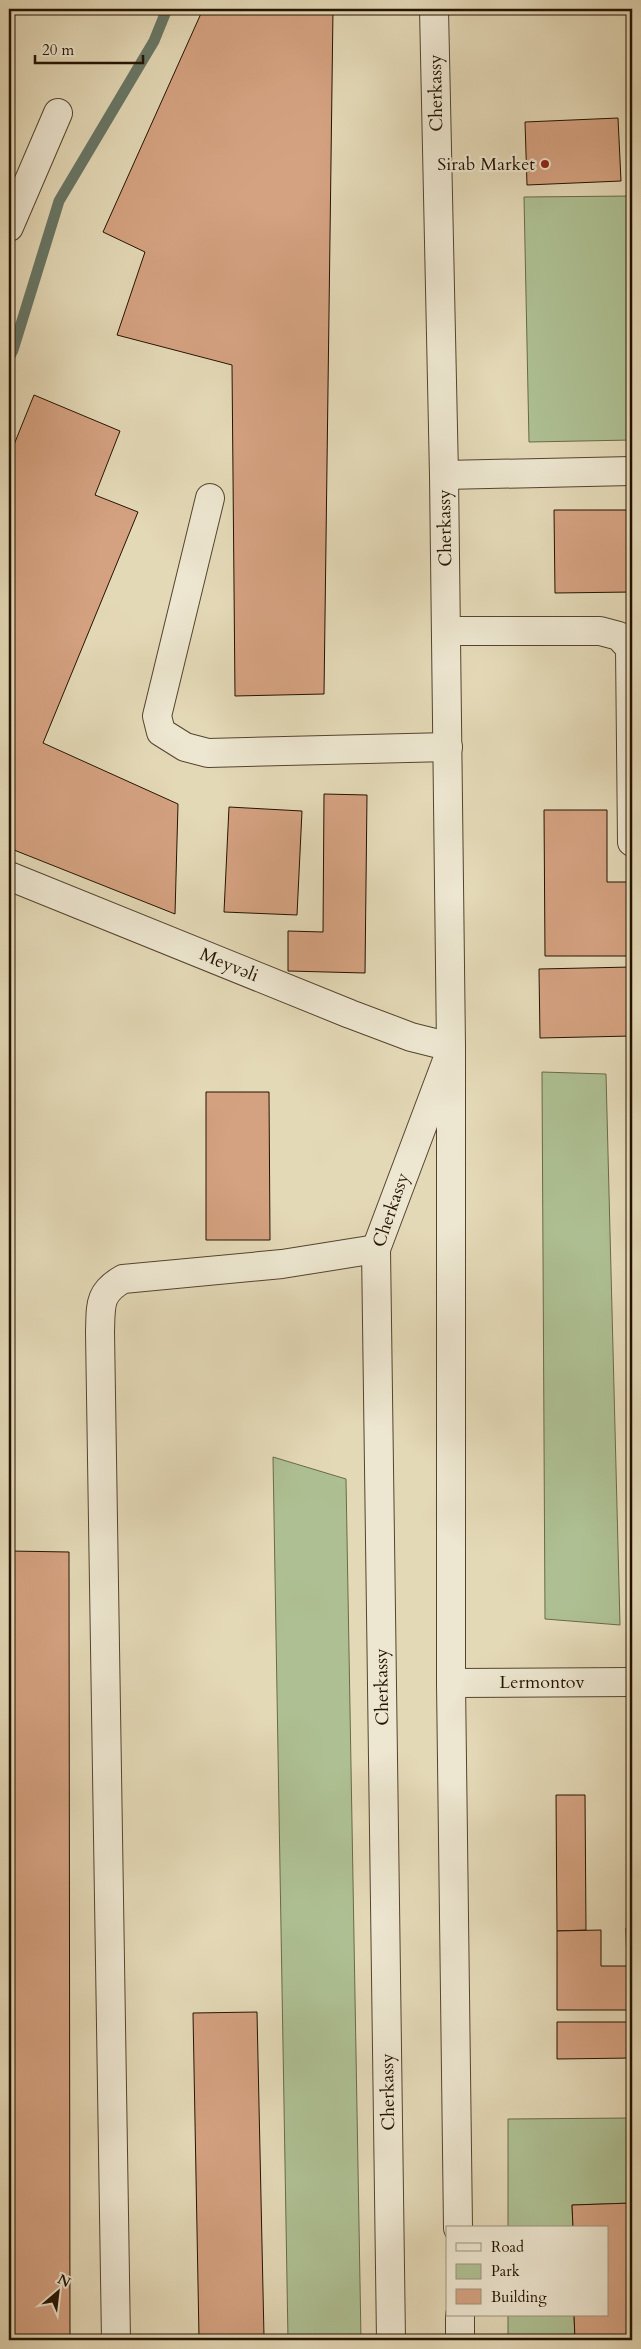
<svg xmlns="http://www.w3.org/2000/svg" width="641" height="2349" font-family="Cardo,serif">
  <rect width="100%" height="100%" fill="#e4d9b7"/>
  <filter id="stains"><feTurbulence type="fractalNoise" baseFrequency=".004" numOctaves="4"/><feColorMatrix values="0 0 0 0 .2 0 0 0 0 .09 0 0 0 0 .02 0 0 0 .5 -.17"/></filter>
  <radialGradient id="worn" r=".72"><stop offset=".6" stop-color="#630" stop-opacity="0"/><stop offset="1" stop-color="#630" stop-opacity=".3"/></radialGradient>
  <g fill="#aec093" stroke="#696a4a">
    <path d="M632 196V440L529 442 524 197Z"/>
    <path d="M542 1072 606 1074 620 1625 545 1619Z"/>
    <path d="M273 1457 346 1479 361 2340H288Z"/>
    <path d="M632 2118V2203L572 2205 573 2228H508V2119Z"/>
    <path d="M508 2315H574L575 2340H508Z"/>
  </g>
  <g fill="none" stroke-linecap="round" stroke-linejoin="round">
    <path stroke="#687767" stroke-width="11" d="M9 358 13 350 59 201 154 41 167 9"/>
  </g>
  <g fill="#d5a281" stroke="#241300">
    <path d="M203 9H333L324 694 235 696 232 365 117 335 145 252 103 232Z"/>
    <path d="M618 118 621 181 527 185 525 122Z"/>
    <path d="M34 395 120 431 95 495 138 512 43 743 178 804 175 914 9 848V457Z"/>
    <path d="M554 510H632V592L555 593Z"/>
    <path d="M324 794 367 795 365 973 288 971V931L323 932Z"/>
    <path d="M229 807 302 811 297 915 224 912Z"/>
    <path d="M544 810H607V882H632V956H545Z"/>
    <path d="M632 967V1036L540 1038 539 969Z"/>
    <path d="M206 1092H269L270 1240H206Z"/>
    <path d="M9 1551 69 1552 70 2340H9Z"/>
    <path d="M556 1795H585L586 1930 557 1931Z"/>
    <path d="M626 1928 632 1929V2010H557V1931L601 1930V1966H627Z"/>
    <path d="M257 2012 264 2337 199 2338 193 2013Z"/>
    <path d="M557 2022H632V2058L557 2059Z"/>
    <path d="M632 2203V2340H575L574 2315H607V2228H573L572 2205Z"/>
  </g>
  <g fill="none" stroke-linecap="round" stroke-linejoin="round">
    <g stroke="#54442e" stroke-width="30">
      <g id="minor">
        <path d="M434 9 444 475 451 1047V1683L458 2228"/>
        <path d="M9 227 58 113"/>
        <path d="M444 475 632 471"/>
        <path d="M210 498 157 716 161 732 185 747 208 753 448 747"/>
        <path d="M446 631H600L619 636 630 648 632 842"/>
        <path d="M9 876 350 1014 411 1037 451 1047"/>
        <path d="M451 1683 632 1682"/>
        <path d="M460 2315V2340"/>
        <path d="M116 2340 100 1332C101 1306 98 1293 123 1279L282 1264 376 1249"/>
        <path d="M391 2340 376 1249 446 1063"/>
      </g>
    </g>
    <use href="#minor" stroke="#ede6d0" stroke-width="28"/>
  </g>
  <circle fill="#8f2418" stroke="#ede6d0" stroke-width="2" cx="545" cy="164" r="5"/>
  <g text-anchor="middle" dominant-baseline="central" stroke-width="4.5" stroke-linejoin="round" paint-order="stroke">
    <g font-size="18" fill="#241300" stroke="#ede6d0">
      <text transform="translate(436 93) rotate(-91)">Cherkassy</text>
      <text transform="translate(445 528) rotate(-91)">Cherkassy</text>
      <text transform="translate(229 965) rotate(22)">Meyvəli</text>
      <text transform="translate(391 1210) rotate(-71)">Cherkassy</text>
      <text x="542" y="1682">Lermontov</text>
      <text transform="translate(382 1687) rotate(-91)">Cherkassy</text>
      <text transform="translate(388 2092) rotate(-91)">Cherkassy</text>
    </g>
    <g font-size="18" fill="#241300" stroke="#ede6d0" text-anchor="end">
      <text x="535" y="164">Sirab Market</text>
    </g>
  </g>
  <rect width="641" height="2349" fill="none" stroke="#e4d9b7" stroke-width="30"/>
  <rect x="10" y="10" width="621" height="2329" fill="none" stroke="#241300" stroke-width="2.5"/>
  <rect x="15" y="15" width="611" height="2319" fill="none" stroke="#241300"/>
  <rect x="446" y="2226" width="162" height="90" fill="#ede6d0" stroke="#9d927d"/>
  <rect x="456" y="2243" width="25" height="8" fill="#ede6d0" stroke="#9d927d"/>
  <text x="491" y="2252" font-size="15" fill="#241300">Road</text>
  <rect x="456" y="2264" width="25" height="15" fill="#aec093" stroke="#9d927d"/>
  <text x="491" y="2276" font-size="15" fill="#241300">Park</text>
  <rect x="456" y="2289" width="25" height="15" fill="#d5a281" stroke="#9d927d"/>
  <text x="491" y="2302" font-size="15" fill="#241300">Building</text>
  <g transform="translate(58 2292) rotate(28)" stroke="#ede6d0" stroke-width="4" paint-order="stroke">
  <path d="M0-4L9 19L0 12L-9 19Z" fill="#241300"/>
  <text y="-8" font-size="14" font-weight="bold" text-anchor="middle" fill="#241300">N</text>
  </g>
  <path d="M35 55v8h108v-8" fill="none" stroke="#241300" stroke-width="2.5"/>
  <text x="42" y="55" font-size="15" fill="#241300" stroke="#ede6d0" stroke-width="4" paint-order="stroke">20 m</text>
  <rect width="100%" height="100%" filter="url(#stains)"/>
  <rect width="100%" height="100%" fill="url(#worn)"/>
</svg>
